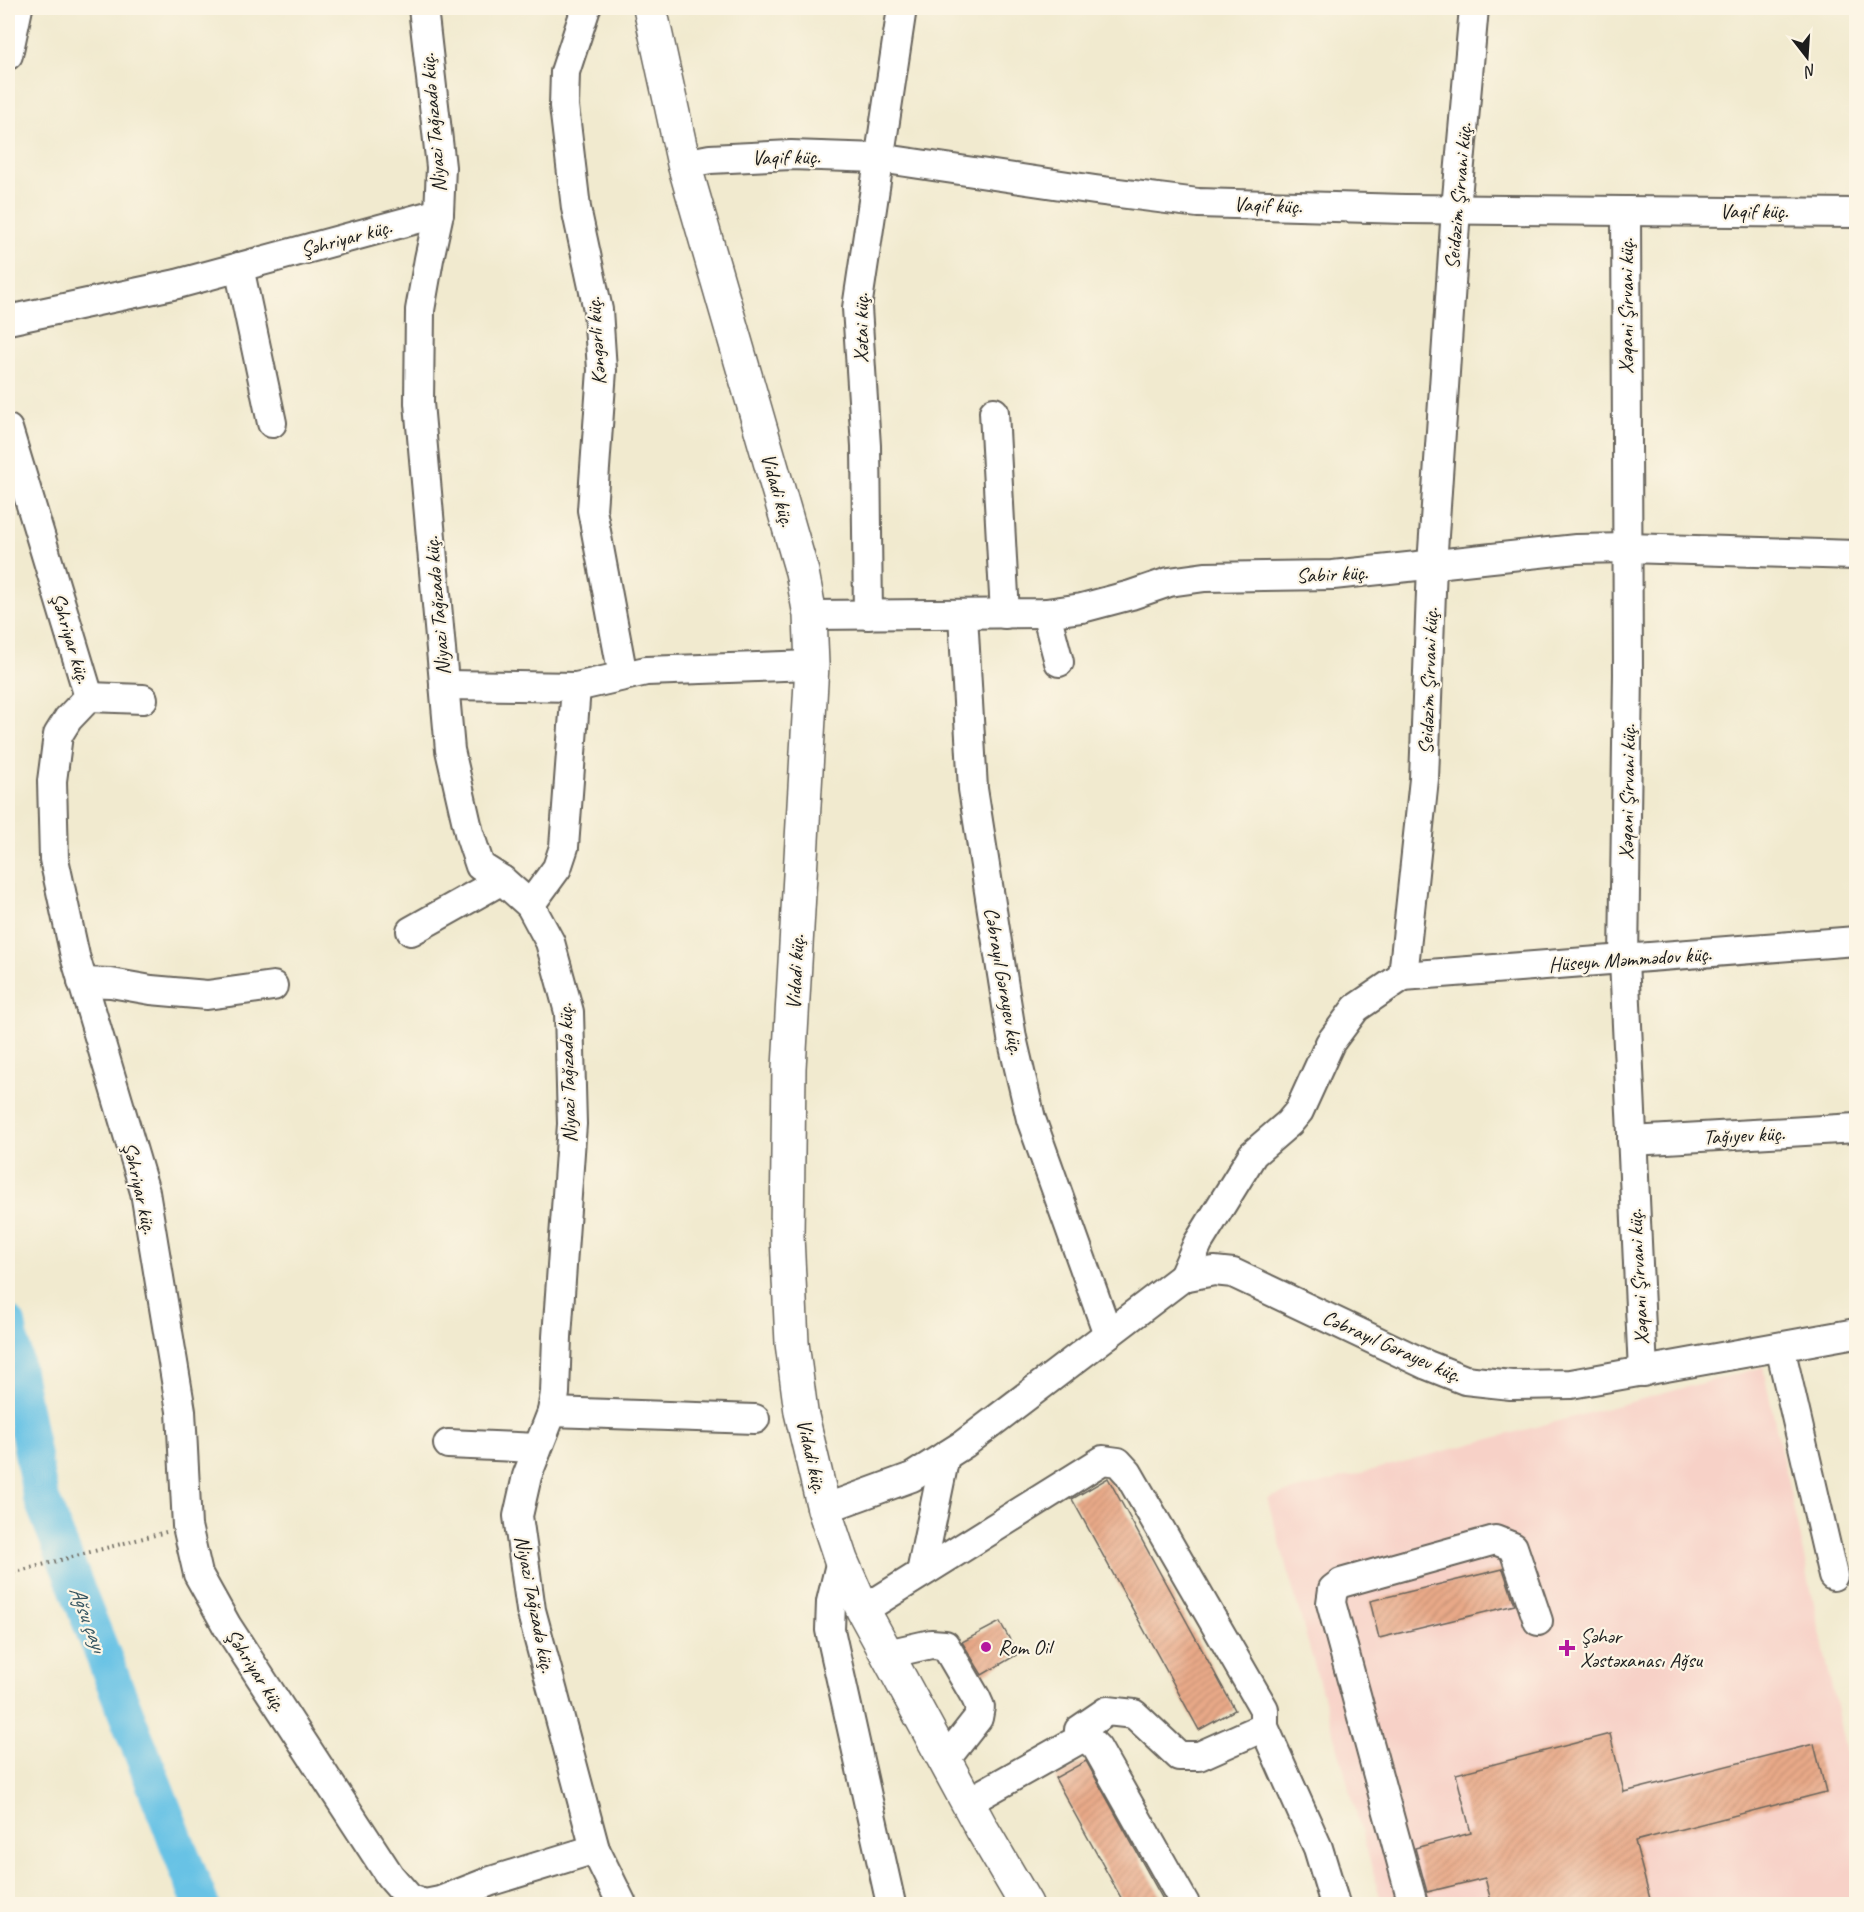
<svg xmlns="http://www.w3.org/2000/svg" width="1864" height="1912" font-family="Caveat,sans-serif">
  <defs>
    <pattern id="building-hatch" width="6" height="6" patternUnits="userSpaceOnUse" patternTransform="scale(1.5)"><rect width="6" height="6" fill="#e8a988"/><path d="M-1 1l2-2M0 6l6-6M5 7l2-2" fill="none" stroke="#c69175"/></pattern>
  </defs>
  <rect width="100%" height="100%" fill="#fcf5e5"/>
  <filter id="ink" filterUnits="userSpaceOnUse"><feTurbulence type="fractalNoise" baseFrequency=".0167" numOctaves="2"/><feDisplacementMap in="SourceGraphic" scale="12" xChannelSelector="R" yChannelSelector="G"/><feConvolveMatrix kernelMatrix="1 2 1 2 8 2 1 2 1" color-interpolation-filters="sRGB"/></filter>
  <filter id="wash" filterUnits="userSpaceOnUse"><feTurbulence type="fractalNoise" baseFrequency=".008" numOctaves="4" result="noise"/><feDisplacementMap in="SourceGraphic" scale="24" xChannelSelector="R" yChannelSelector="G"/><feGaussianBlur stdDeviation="1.35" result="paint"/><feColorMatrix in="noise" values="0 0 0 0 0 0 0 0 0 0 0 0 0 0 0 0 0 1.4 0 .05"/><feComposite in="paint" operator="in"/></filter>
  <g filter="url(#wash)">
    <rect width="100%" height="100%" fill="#f1eacf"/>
    <path fill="#f7d1c7" d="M1763 1367 1856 1799V1904H1382L1267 1498Z"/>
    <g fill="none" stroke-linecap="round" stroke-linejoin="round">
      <path stroke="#67c2e5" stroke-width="36" d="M8 1324 40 1495 201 1904"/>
    </g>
    <g id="blocks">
      <g fill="url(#building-hatch)">
        <path d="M1108 1478 1235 1710 1199 1730 1072 1499Z"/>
        <path d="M1503 1569 1515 1605 1379 1638 1370 1601Z"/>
        <path d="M1000 1622 1018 1654 982 1675 962 1642Z"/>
        <path d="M1610 1734 1624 1792 1814 1744 1826 1792 1635 1841 1650 1899 1628 1905H1492L1485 1878 1427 1892 1415 1848 1471 1833 1456 1774Z"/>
        <path d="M1086 1761 1166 1905H1125L1055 1778Z"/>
      </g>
    </g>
  </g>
  <g filter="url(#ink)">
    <use href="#blocks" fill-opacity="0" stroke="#67645b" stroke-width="1.5"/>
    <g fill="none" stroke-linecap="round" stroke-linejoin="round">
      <g stroke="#67645b" stroke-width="32">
        <g id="minor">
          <path d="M423 8 441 167 439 213 429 259 420 310 419 403 450 750 469 833 480 866 502 880 530 905 550 942 569 1012 572 1124 557 1337 555 1393 552 1412 527 1476 518 1516 531 1610 595 1849 622 1904"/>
          <path d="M586 8 565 72 564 106 576 208 598 310 602 370 592 510 623 676"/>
          <path d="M8 55 18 8"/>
          <path d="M684 164 710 159 791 155 879 158 1095 190 1198 203 1405 209 1856 213"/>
          <path d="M1626 211 1628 673 1624 960 1643 1372"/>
          <path d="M239 267 272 423"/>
          <path d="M8 320 177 284 439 213"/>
          <path d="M994 412 1005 614"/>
          <path d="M8 429 89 697 68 719 58 735 52 781 54 859 75 956 145 1192 181 1411 187 1526 198 1574 227 1626 390 1876 410 1899 424 1904"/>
          <path d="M1046 613 1059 662"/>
          <path d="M810 615 1046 613 1082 608 1131 595 1169 582 1205 577 1333 575 1576 549 1628 548 1856 555"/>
          <path d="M868 615 866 446 857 308 902 8"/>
          <path d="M963 615 973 789 1012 1038 1031 1119 1108 1334"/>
          <path d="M444 685 576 687 646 671 812 665"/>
          <path d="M89 697 143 699"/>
          <path d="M530 905 557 868 564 847 576 687"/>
          <path d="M411 931 502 880"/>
          <path d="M1403 976 1856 941"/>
          <path d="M82 982 111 983 151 990 207 995 273 986"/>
          <path d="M1632 1141 1856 1128"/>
          <path d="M1183 1277 1198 1243 1253 1154 1289 1123 1299 1111 1330 1043 1356 1008 1403 976 1424 779 1432 565 1456 209 1474 8"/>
          <path d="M1780 1347 1833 1576"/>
          <path d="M552 1412 755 1419"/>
          <path d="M448 1444 537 1448"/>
          <path d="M824 1509 912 1477 964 1444 1183 1277 1214 1271 1233 1273 1427 1365 1465 1380 1511 1385 1571 1384 1856 1333"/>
          <path d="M841 1560 831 1602 830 1630 891 1904"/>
          <path d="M921 1573 945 1456"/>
          <path d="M863 1610 1103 1460 1118 1462 1128 1473 1264 1709V1727L1199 1756H1179L1134 1714 1107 1711 1079 1730 1080 1739"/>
          <path d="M887 1654 931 1644 945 1645 976 1698 980 1707 978 1718 945 1760"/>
          <path d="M1264 1727 1318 1848 1335 1904"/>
          <path d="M968 1802 1080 1739 1089 1740 1097 1748 1185 1904"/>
          <path d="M425 1904 440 1901 491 1881 595 1849"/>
          <path d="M1413 1904 1331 1603 1333 1589 1341 1583 1495 1540 1513 1547 1538 1621"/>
        </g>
      </g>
      <g stroke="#67645b" stroke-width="36">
        <path id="major" d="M650 8 684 164 802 572 810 615 812 665 789 1068 787 1236 792 1343 801 1412 824 1509 841 1560 863 1610 982 1829 1026 1904"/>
      </g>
      <path stroke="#67645b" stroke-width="4" stroke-dasharray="1.5 4.5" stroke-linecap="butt" d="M8 1574 166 1532"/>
      <use href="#minor" stroke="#fff" stroke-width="28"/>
      <use href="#major" stroke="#fff" stroke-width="33"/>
    </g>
  </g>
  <g fill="#b5179e" stroke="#fcf5e5" stroke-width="2">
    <circle cx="986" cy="1647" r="6"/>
    <path d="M1564 1639h6v6h6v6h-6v6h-6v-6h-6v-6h6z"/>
  </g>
  <g text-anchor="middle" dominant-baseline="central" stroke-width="4.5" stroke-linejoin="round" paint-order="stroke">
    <g font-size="21" fill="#1c1c1c" stroke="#fcf5e5">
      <text transform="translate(433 123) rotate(-95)">Niyazi Tağızadə küç.</text>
      <text transform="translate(786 157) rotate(-1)">Vaqif küç.</text>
      <text transform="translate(1458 196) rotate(-85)">Seidəzim Şirvani küç.</text>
      <text transform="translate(1268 205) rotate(2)">Vaqif küç.</text>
      <text x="1754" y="211">Vaqif küç.</text>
      <text transform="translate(346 238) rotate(-15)">Şəhriyar küç.</text>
      <text transform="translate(1626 306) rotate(-90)">Xəqani Şirvani küç.</text>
      <text transform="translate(861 328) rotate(-90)">Xətai küç.</text>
      <text transform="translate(596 341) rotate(-94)">Kəngərli küç.</text>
      <text transform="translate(778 490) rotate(74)">Vidadi küç.</text>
      <text transform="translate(1332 574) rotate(-3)">Sabir küç.</text>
      <text transform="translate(437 606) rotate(-95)">Niyazi Tağızadə küç.</text>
      <text transform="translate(71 638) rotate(73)">Şəhriyar küç.</text>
      <text transform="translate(1428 681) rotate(-88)">Seidəzim Şirvani küç.</text>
      <text transform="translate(1627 792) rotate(-89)">Xəqani Şirvani küç.</text>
      <text transform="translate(1630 959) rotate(-4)">Hüseyn Məmmədov küç.</text>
      <text transform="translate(795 972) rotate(-87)">Vidadi küç.</text>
      <text transform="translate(1004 981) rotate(80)">Cəbrayıl Gərayev küç.</text>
      <text transform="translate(567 1073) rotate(-92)">Niyazi Tağızadə küç.</text>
      <text transform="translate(1744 1135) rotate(-3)">Tağıyev küç.</text>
      <text transform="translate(140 1188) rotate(77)">Şəhriyar küç.</text>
      <text transform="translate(1638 1277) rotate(-93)">Xəqani Şirvani küç.</text>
      <text transform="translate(1392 1346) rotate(24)">Cəbrayıl Gərayev küç.</text>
      <text transform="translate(812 1456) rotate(77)">Vidadi küç.</text>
      <text transform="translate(535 1604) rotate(79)">Niyazi Tağızadə küç.</text>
      <text transform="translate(256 1670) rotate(57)">Şəhriyar küç.</text>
    </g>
    <g font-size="21" fill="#1c1c1c" stroke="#fcf5e5" text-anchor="start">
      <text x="1580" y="1636">Şəhər<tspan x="1580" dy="24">Xəstəxanası Ağsu</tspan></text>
      <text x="998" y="1647">Rom Oil</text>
    </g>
    <g font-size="22" font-style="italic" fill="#365662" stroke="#fcf5e5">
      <text transform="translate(88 1619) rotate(69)">Ağsu çayı</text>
    </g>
  </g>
  <rect width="1864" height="1912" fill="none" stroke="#fcf5e5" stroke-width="30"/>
  <g transform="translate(1807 57) rotate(163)" stroke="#fcf5e5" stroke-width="4.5" paint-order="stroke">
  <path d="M0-4.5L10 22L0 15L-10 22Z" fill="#1c1c1c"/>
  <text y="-9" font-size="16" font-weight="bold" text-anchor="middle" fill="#1c1c1c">N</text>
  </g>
</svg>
